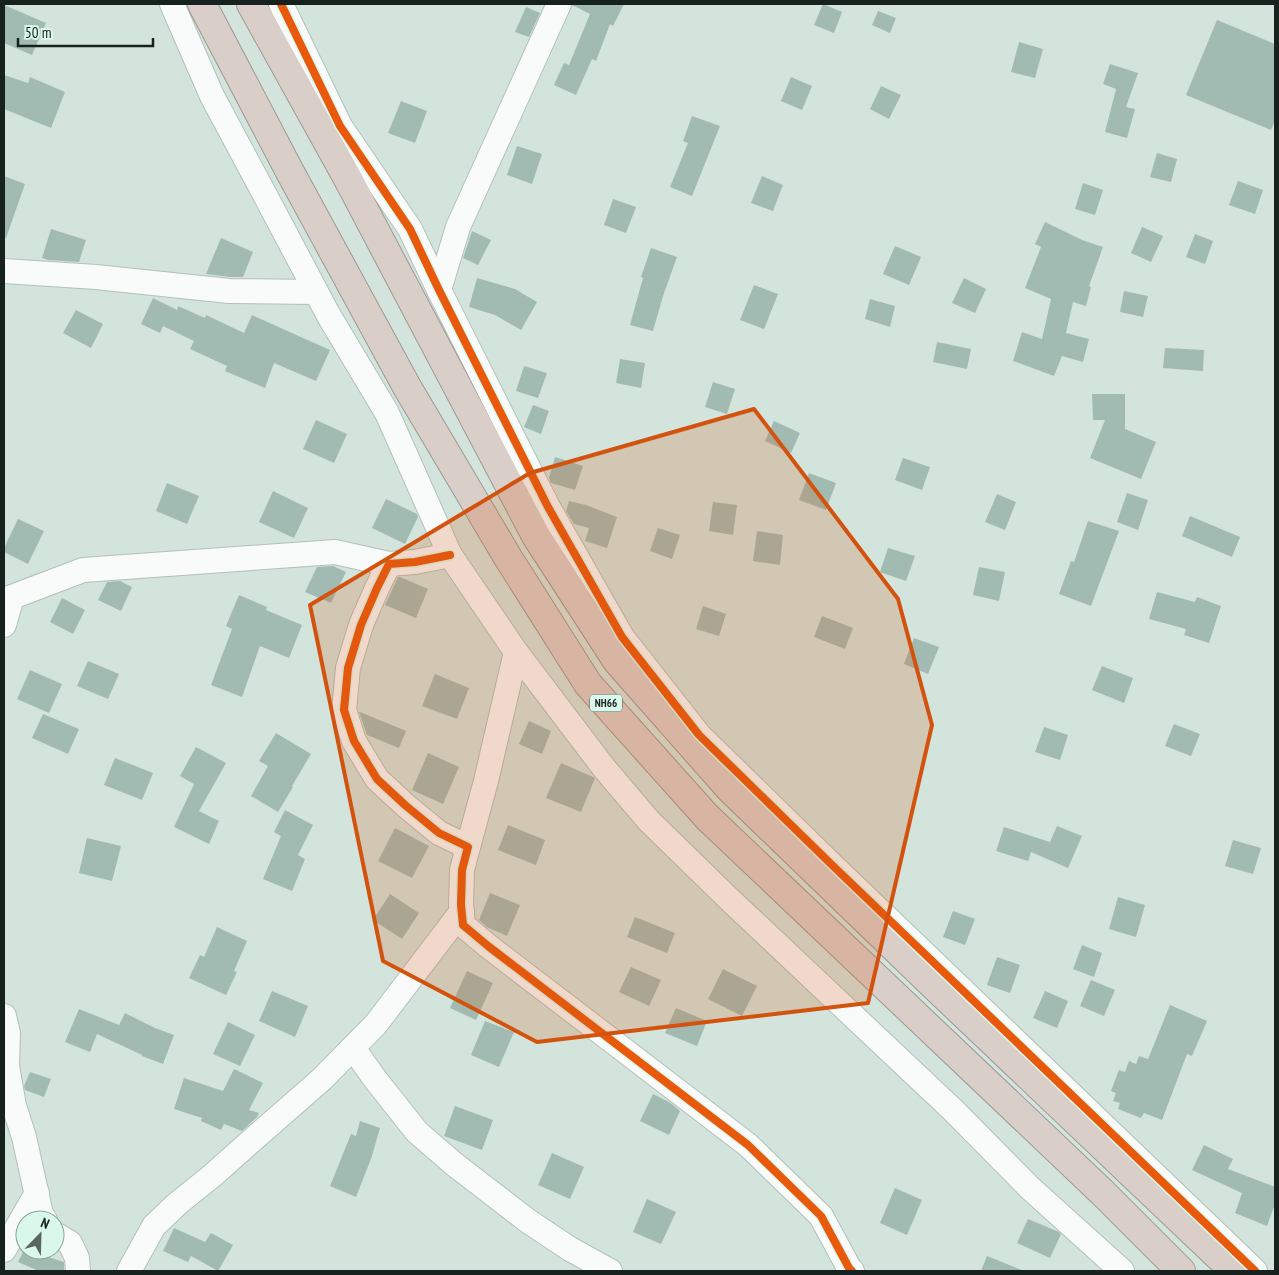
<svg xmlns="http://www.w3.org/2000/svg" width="1279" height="1275" font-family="'PT Sans Narrow',sans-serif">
  <rect width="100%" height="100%" fill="#d3e4dd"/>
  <g fill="#a2bbb2">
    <path d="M573 4H624L613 26 610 24 596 61 592 59 576 95 554 85 564 63 569 65 590 14 572 5Z"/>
    <path d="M823 4 842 12 834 33 814 25Z"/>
    <path d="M4 5 46 23 32 55 4 43Z"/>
    <path d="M526 7 540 13 529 37 515 32Z"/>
    <path d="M878 11 896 18 890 33 872 25Z"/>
    <path d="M1217 20 1275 44V121L1271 130 1186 95Z"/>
    <path d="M1019 42 1043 49 1035 78 1011 72Z"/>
    <path d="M1110 64 1138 73 1126 107 1135 109 1127 138 1105 132 1116 89 1103 84Z"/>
    <path d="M4 75 28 83 30 77 65 92 51 128 4 109Z"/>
    <path d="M791 77 812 86 802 110 781 101Z"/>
    <path d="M881 86 901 95 889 119 870 109Z"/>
    <path d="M401 101 427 111 415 143 388 133Z"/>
    <path d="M692 116 720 126 692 196 670 187 688 143 683 141Z"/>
    <path d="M517 146 542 154 532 184 507 175Z"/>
    <path d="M1157 153 1177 159 1171 182 1150 177Z"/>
    <path d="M4 176 25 184 6 238 4 237Z"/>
    <path d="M762 176 783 185 773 211 751 203Z"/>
    <path d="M1238 181 1263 190 1255 214 1229 205Z"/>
    <path d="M1083 183 1103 190 1095 215 1075 209Z"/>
    <path d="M613 199 636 207 626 233 604 225Z"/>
    <path d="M1045 222 1082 240 1103 247 1089 286 1091 287 1086 306 1073 302 1066 333 1089 339 1083 362 1062 356 1054 376 1013 361 1022 332 1042 339 1051 299 1025 288 1041 247 1035 244Z"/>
    <path d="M1142 227 1163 236 1151 262 1131 253Z"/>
    <path d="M51 229 86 240 79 262 48 260 42 258Z"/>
    <path d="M472 231 491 240 478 265 463 258Z"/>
    <path d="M1195 234 1213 241 1205 264 1186 257Z"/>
    <path d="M221 238 253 252 243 277H230L206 274Z"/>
    <path d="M895 246 921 257 909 285 883 274Z"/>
    <path d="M651 248 677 257 663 296 653 331 630 325 643 278 641 277Z"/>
    <path d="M477 278 515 289 537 302 521 330 495 315 469 307Z"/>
    <path d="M964 278 986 289 975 313 952 303Z"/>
    <path d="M754 285 778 294 764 329 740 320Z"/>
    <path d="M1124 291 1148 296 1143 317 1120 312Z"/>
    <path d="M153 298 177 310 178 306 205 318 206 315 244 333 252 315 330 350 316 381 274 363 265 388 225 371 227 366 190 349 194 341 163 326 160 333 141 324Z"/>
    <path d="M870 299 895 306 890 327 865 319Z"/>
    <path d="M76 310 103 324 91 348 63 333Z"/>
    <path d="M937 342 971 349 967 369 933 362Z"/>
    <path d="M1165 348 1204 350 1203 371 1163 368Z"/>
    <path d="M620 359 645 363 641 388 616 383Z"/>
    <path d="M524 366 547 373 538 398 516 391Z"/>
    <path d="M713 382 735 389 727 414 705 407Z"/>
    <path d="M1092 394H1125V429L1156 442 1141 479 1090 458 1105 420H1093Z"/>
    <path d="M533 405 549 411 541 434 524 427Z"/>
    <path d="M316 420 347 434 334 463 303 449Z"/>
    <path d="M774 421 800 433 791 453 765 441Z"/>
    <path d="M555 457 583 466 575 490 551 483 549 478Z"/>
    <path d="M903 458 930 467 922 490 895 480Z"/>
    <path d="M809 473 836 483 826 510 799 500Z"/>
    <path d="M167 483 199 496 187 524 156 511Z"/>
    <path d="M273 491 308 508 294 538 259 522Z"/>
    <path d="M1127 493 1148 500 1138 530 1117 522Z"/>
    <path d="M997 494 1016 502 1005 530 985 522Z"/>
    <path d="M386 499 417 514 418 517 405 544 372 528Z"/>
    <path d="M569 501 586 505 617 517 607 548 585 541 589 528 574 524 566 511Z"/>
    <path d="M713 502 737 505 733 535 709 531Z"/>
    <path d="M1190 516 1240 537 1232 557 1182 536Z"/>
    <path d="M18 519 44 531 28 564 4 552V548Z"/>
    <path d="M1088 521 1119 531 1091 606 1059 594 1071 561 1074 562Z"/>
    <path d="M658 528 680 535 672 559 650 551Z"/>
    <path d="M757 531 783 535 780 565 753 561Z"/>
    <path d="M888 548 915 556 906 581 880 572Z"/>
    <path d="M333 566 346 572 331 603 305 592 317 567Z"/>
    <path d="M979 567 1005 572 999 601 973 595Z"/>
    <path d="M398 577H400L428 589 416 618 385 605Z"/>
    <path d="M120 581 132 587 121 611 98 600 107 582Z"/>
    <path d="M1157 592 1195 602 1197 597 1221 606 1209 643 1184 635 1186 629 1149 619Z"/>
    <path d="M239 595 267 607 266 610 302 625 289 658 260 646 242 697 211 685 232 629 226 626Z"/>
    <path d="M62 598 85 610 73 634 50 622Z"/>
    <path d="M703 606 726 614 719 636 696 629Z"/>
    <path d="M822 616 853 628 845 649 814 637Z"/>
    <path d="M914 638 939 647 928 674 904 664Z"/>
    <path d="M88 661 119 674 108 699 77 686Z"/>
    <path d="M1102 666 1133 678 1124 703 1092 690Z"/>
    <path d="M30 670 62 684 49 713 17 699Z"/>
    <path d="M435 674 469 688 457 719 422 706Z"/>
    <path d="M359 712H360L406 731 399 748 367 735Z"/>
    <path d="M43 714 79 729 68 754 32 738Z"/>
    <path d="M529 721 551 731 542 754 519 744Z"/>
    <path d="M1174 724 1200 734 1191 756 1165 746Z"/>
    <path d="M1044 727 1068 735 1060 760 1035 752Z"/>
    <path d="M276 733 311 754 292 786 293 787 278 812 251 796 268 766 259 761Z"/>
    <path d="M196 747 226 763 199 811 219 821 209 844 174 827 194 784 180 776Z"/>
    <path d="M428 753 459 767 443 804 412 790Z"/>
    <path d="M115 758 153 773 142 800 104 785Z"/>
    <path d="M561 763 593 777 595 778 581 812 546 798Z"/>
    <path d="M285 810 313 825 298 855 305 859 292 891 263 879 281 836 274 832Z"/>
    <path d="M508 825 545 840 536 865 498 850Z"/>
    <path d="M1057 826 1082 836 1068 868 1031 852 1028 861 996 851 1004 827 1050 842Z"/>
    <path d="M395 828 429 846 412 878 378 861Z"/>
    <path d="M87 838 121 846 112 881 79 873Z"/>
    <path d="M1233 840 1261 848 1253 874 1225 866Z"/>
    <path d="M490 893 520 905 507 936 487 927 479 920Z"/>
    <path d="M390 894 419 913 402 939 373 920Z"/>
    <path d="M1118 897 1145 905 1136 937 1109 929Z"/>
    <path d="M953 911 975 919 965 945 943 937Z"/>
    <path d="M635 917 675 933 667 953 627 937Z"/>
    <path d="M217 927 247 941 234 971 237 972 226 995 189 978 200 955 204 957Z"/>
    <path d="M1082 945 1102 953 1094 977 1073 969Z"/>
    <path d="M997 957 1020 965 1010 993 987 985Z"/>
    <path d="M631 967 661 980 649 1006 619 992Z"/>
    <path d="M723 969 757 986 742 1016 708 999Z"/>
    <path d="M467 971 493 983 476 1020 450 1008Z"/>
    <path d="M1091 980 1115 990 1104 1016 1080 1006Z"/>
    <path d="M272 991 308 1006 295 1037 259 1021Z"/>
    <path d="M1045 991 1068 1001 1057 1028 1033 1018Z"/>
    <path d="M1170 1005 1207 1021 1192 1056 1187 1054 1162 1120 1144 1113 1141 1118 1118 1109 1120 1103 1113 1101 1116 1093 1111 1091 1119 1070 1125 1072 1129 1061 1136 1064 1139 1056 1148 1059Z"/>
    <path d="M676 1008 707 1021 697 1046 665 1033Z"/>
    <path d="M79 1009 119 1025 125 1013 155 1028 174 1035 163 1064 142 1056V1055L97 1034 90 1052 65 1042Z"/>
    <path d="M485 1021 514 1032 499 1067 471 1055Z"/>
    <path d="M228 1022 255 1035 240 1066 213 1054Z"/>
    <path d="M234 1069 263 1083 249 1110 259 1113 257 1117 242 1131 224 1124 221 1130 201 1121 202 1118 174 1109 184 1078 223 1091Z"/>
    <path d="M30 1072 51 1079 44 1097 25 1090 24 1086Z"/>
    <path d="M653 1094 669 1102 680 1111 669 1135 640 1121Z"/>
    <path d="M455 1106 493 1120 482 1150 444 1136Z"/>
    <path d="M360 1121 380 1128 371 1159 356 1197 330 1186 351 1134 356 1136Z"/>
    <path d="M1204 1145 1233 1159 1228 1169 1275 1187V1204L1267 1226 1235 1213 1242 1193 1192 1170Z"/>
    <path d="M552 1153 584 1167 570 1199 538 1185Z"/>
    <path d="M895 1188 922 1200 907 1235 880 1223Z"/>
    <path d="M647 1199 676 1212 661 1244 633 1232Z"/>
    <path d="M1028 1219 1059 1232 1061 1234 1050 1258 1017 1243Z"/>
    <path d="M174 1228 205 1242 211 1233 233 1245 218 1271 191 1256 188 1262 163 1251Z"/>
    <path d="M24 1250H48L45 1256 64 1262V1271H39L18 1262Z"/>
    <path d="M987 1256 1024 1271H981Z"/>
  </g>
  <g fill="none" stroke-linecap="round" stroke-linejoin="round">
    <g stroke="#b2c0ba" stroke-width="26">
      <g id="minor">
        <path d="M172 4 212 96 265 195 329 316 387 413 450 555 516 652 604 768 649 821 729 899 954 1111 1030 1188 1122 1271"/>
        <path d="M281 4 340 126 410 229 439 290 548 507 622 637 699 735 831 864 1255 1271"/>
        <path d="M4 271 96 277 229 291 316 292"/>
        <path d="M439 290 458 227 559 4"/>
        <path d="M450 555 415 562 389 564 377 588 361 625 348 668 344 710 354 741 377 779 405 805 439 833 468 847 462 870 461 905 463 925 488 946 748 1145 821 1216 849 1268 852 1271"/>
        <path d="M4 600 83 570 335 552 389 564"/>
        <path d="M4 625 12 597"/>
        <path d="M468 847 486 781 516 652"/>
        <path d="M4 1016 8 1033 7 1066 14 1106 24 1137 41 1214 45 1220"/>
        <path d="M353 1048 375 1079 417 1132 454 1164 528 1221 570 1249 610 1271"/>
        <path d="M55 1234 70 1243 77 1258 78 1271"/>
        <path d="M4 1250 37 1193"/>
        <path d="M129 1271 154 1226 177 1204 213 1175 258 1135 322 1079 376 1024 462 911"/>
      </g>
    </g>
    <g stroke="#9e9891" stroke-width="30">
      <g id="highway">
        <path d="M202 4 290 172 407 387 507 556 588 684 707 817 1103 1193 1181 1271"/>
        <path d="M251 4 348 179 536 536 617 661 730 789 932 984 1234 1271"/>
      </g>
    </g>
    <use href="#minor" stroke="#f8fbfa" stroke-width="24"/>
    <use href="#highway" stroke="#dacec9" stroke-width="28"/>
    <g stroke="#daf7eb" stroke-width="11">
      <g id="cycleway">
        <path d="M281 4 340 126 410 229 439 290 548 507 622 637 699 735 831 864 1255 1271"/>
        <path d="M450 555 415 562 389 564 377 588 361 625 348 668 344 710 354 741 377 779 405 805 439 833 468 847 462 870 461 905 463 925 488 946 748 1145 821 1216 849 1268 852 1271"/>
      </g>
    </g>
    <use href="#cycleway" stroke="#e8590c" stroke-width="8"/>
  </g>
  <path fill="#d3530e" fill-opacity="0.2" stroke="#d3530e" stroke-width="4" stroke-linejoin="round" d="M754 409 898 599 932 725 868 1003 537 1042 383 961 310 605 530 473Z"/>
  <g text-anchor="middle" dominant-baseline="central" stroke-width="4" stroke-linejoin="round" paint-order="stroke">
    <rect fill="#daf7eb" stroke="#52615b" stroke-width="1" x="590" y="694.5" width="32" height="17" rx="4"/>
    <g font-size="11" font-weight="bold" fill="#17211d">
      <text x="606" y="703">NH66</text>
    </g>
  </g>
  <rect width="1279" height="1275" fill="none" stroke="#17211d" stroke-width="10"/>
  <g transform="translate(40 1235) rotate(23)"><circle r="24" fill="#daf7eb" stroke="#8ca199"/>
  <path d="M0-4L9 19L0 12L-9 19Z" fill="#596560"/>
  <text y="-8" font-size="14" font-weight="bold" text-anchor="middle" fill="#17211d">N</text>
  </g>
  <path d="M18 38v8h135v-8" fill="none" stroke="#17211d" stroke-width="2.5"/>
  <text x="25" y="38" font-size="15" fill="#17211d" stroke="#daf7eb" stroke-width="4" paint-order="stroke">50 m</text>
</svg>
